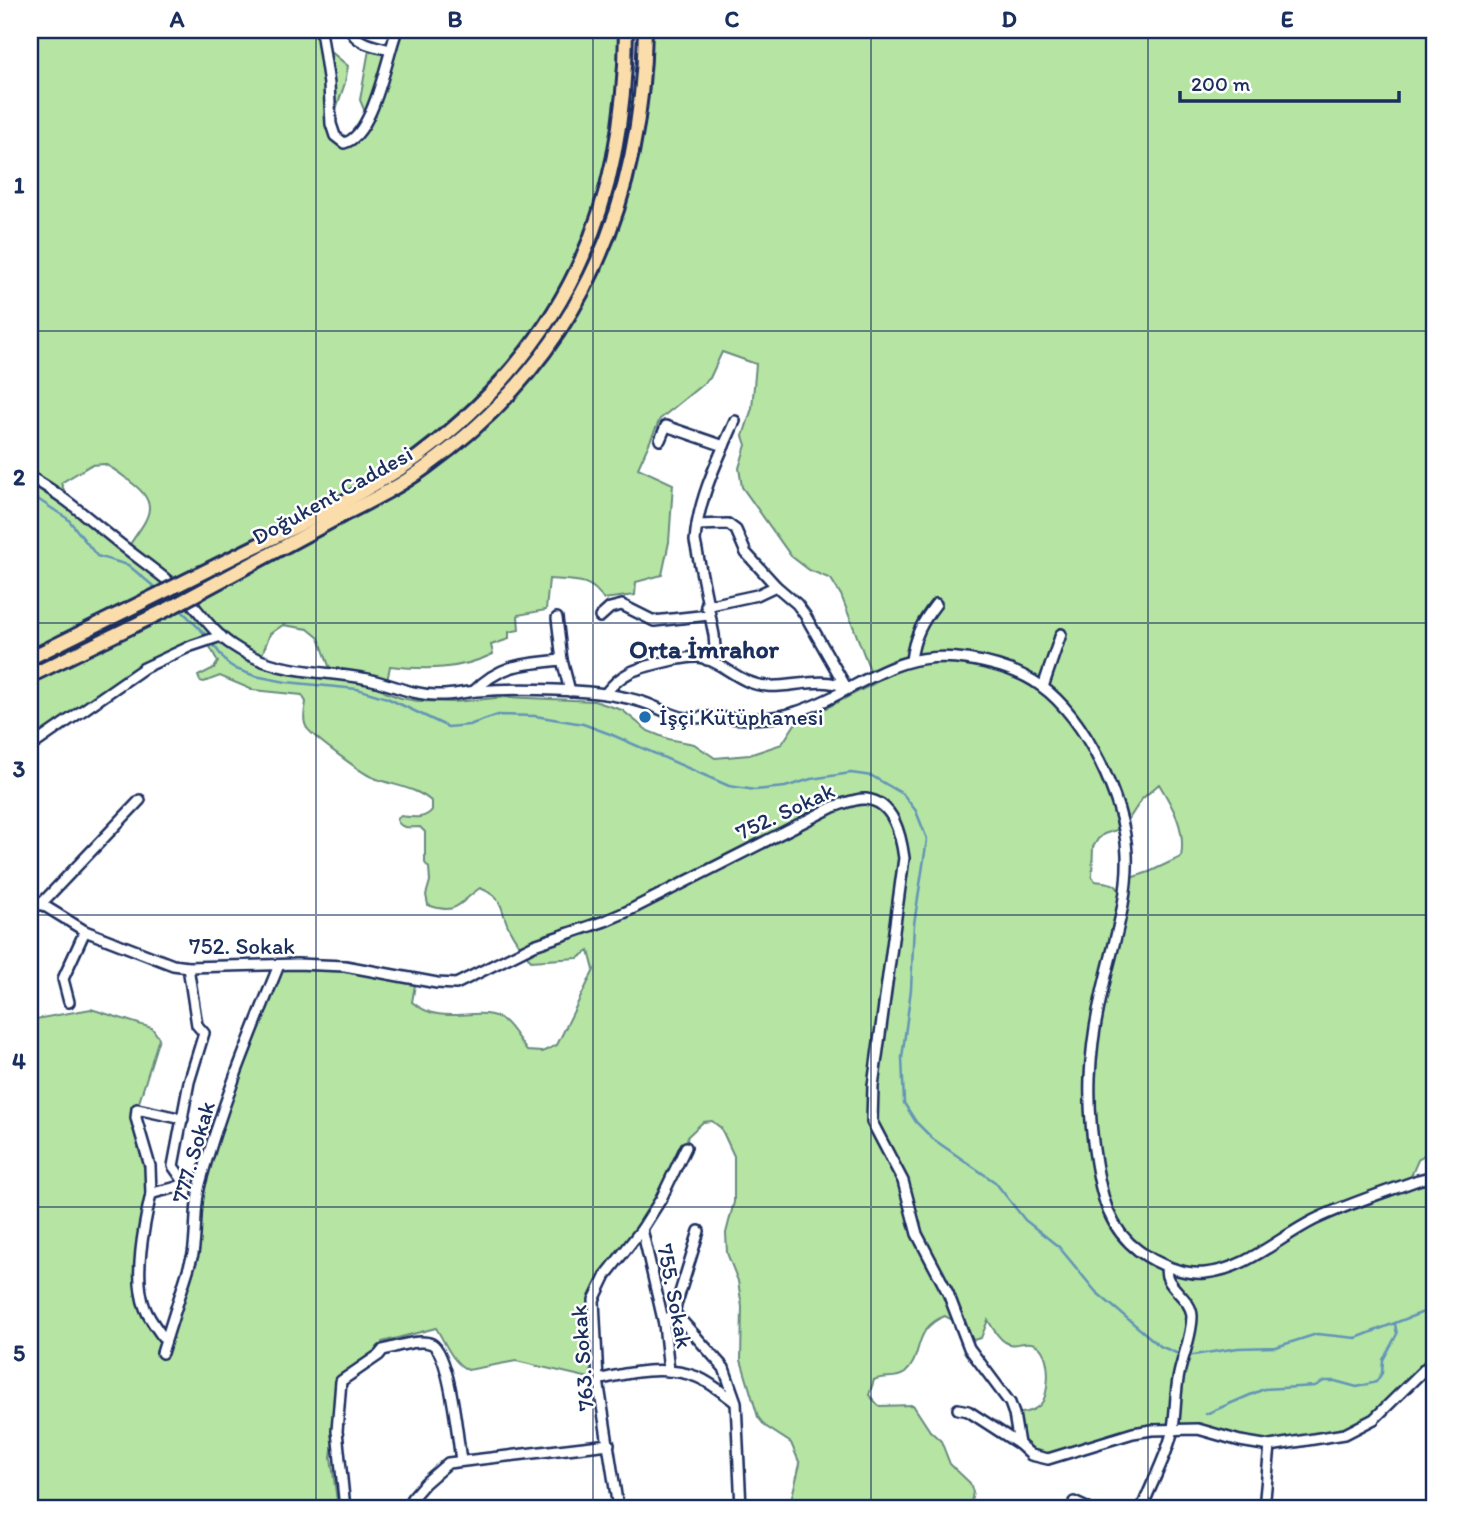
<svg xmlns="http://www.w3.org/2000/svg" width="1464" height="1538" font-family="Itim,sans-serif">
  <rect width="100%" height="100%" fill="#fff"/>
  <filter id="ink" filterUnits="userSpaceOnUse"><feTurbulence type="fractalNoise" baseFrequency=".0143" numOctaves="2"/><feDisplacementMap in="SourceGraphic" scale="14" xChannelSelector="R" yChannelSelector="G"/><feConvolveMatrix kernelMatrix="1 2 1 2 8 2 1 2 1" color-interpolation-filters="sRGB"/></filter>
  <g filter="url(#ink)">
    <path fill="#b6e4a2" stroke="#688a80" stroke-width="2" fill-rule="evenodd" d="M30 30H321L324 46 348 66 345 83 331 124 344 143 367 117 360 100 370 44 390 50 397 30H626L620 132 574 279 486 400 327 524 460 441 557 336 625 189 645 30H1434V1146L1418 1160 1408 1183 1434 1176V1360L1358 1429 1270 1446 1218 1434 1152 1430 1048 1459 1024 1450 1014 1414C1025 1413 1037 1411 1043 1401 1050 1387 1052 1347 1031 1343 1022 1341 1014 1348 1005 1342 997 1337 992 1327 988 1320L981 1338 973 1340 966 1327 945 1316C911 1329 924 1357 905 1373 896 1380 884 1375 874 1380L869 1395 879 1406 913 1405 930 1431 941 1441 950 1464 970 1483 973 1492 970 1508H789L800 1464 791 1443 765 1426 758 1417 741 1360 742 1307 738 1281 727 1253 726 1233 734 1202V1156L721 1128 712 1121 703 1122 688 1136 679 1166 598 1288V1380L516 1361 468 1370C452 1363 445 1342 436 1328L382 1342 383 1350 341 1381 331 1457 338 1508H30V1020L91 1009 152 1028 159 1038 137 1109 145 1143 148 1208 142 1297 165 1339 193 1254 194 1222 217 1130 281 966 297 964 416 979 412 1002C444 1029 478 1003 503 1020 512 1027 520 1042 527 1051L542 1052 557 1045 594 970 589 951 578 958 531 961C524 951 516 942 511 932 499 911 507 899 480 888 459 902 458 916 428 905L426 895 430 881 429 868 425 863V832L420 827C411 827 401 830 397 820L400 816C411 817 425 820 432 810V802C415 786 392 786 372 777 363 774 312 736 307 728 302 721 305 710 306 702L302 695 253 690 220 676 204 682 200 681 198 676 214 668 218 662 207 641 144 668 30 747ZM722 352 756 364 752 408 743 436 746 445 739 468 742 487 791 556 809 570 831 579 841 595 875 683 795 724 782 744 749 755 715 758 694 744 668 739 648 731 622 710 594 701 506 697 454 702 418 701 401 698 385 692 390 666C426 670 460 670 493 654L491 645 509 639V632L519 630 518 615 546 610 549 579C571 581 591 577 603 599L635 595 636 582 662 575 669 542 673 484 638 468 660 419 710 378ZM104 464C114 468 123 476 132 483 164 507 144 521 127 549L69 502 61 483 91 465ZM283 625 308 629 319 638 329 666 340 676 260 660 270 634ZM1159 784C1173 807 1186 829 1181 857L1149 872 1127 879 1122 902C1119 882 1113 883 1095 881L1092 876 1093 847 1098 839 1104 834 1123 828 1142 799Z"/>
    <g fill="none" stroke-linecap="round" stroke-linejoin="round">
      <g stroke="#6295b7" stroke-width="2.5">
        <path d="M30 494 68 519 97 556 128 565 158 590"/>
        <path d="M179 608 206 635 227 663 236 669 255 676 286 682 357 689 387 698 448 727 469 725 498 715 535 716 583 724 610 734 729 786 755 790 785 787 811 779 851 773 872 776 903 794 916 811 927 839 914 924 911 989 902 1058 904 1103 916 1122 933 1139 995 1182 1025 1220 1059 1247 1096 1292 1160 1346 1181 1355"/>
        <path d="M1187 1356 1238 1348 1276 1347 1317 1334 1356 1338 1434 1308"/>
        <path d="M1206 1414 1264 1389 1315 1386 1324 1381H1335L1357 1387 1376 1382 1382 1373 1383 1360 1397 1334 1395 1324"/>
      </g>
      <g stroke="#1b2f5e" stroke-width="14">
        <g id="minor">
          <path d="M321 30 329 84 331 124 335 136 344 143C373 137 387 56 397 30"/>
          <path d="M351 30C356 44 376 46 390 50"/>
          <path d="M660 440 666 426 724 446"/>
          <path d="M30 477C63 495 90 520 119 543 140 560 163 575 183 594 199 610 212 632 232 645 278 676 318 669 368 679 391 684 412 695 436 695 450 696 463 692 477 691 513 688 552 689 588 692 608 694 629 697 648 704 661 709 672 716 686 718 696 719 705 716 716 717 744 719 768 721 796 712 860 692 891 648 966 659 993 663 1019 670 1041 686 1085 717 1125 801 1127 854 1129 901 1112 947 1102 993 1088 1052 1086 1103 1096 1163 1102 1198 1109 1229 1139 1251 1157 1264 1183 1275 1205 1273 1247 1269 1278 1238 1314 1220 1347 1204 1383 1193 1418 1180L1434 1176"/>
          <path d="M697 525 728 524 736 530 746 553 776 586 797 604 805 615 846 687"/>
          <path d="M706 606 757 595 776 586"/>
          <path d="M600 617 610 608 622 605 654 621 709 615"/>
          <path d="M557 618 562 660 570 691"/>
          <path d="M707 660 715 648 714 635 695 541C698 499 718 459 735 421"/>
          <path d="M911 660C914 637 922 622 936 604"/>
          <path d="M1043 687 1061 634"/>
          <path d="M474 691C502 663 525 664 562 660"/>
          <path d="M605 694C612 685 619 678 629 673 640 667 691 654 703 658 726 664 739 684 767 686 793 688 822 675 847 688"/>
          <path d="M30 747 144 668 191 646 221 636"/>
          <path d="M30 897 85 931 173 965 188 967 297 964 345 966 437 983 456 984 534 945 605 921 626 912 833 807C843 804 855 798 866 799 894 802 901 836 904 858L873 1086 872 1122 903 1181 917 1234 948 1293 969 1348 1010 1403 1014 1414 1019 1444 1031 1455 1048 1459 1133 1433 1152 1430 1198 1429 1240 1441 1270 1446 1345 1434 1374 1419 1434 1360"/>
          <path d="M40 905 140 800"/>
          <path d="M69 1002 63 979 85 931"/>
          <path d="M151 1194 150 1166 136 1118 137 1109 183 1119"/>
          <path d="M642 1229 664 1324 669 1371"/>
          <path d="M674 1312 699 1231"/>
          <path d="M664 1324 674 1312 724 1368 736 1402 741 1508"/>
          <path d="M165 1340C158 1330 149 1319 145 1308 133 1278 144 1225 151 1194 162 1189 175 1190 185 1183L173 1166 189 1082 204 1033 197 1025 188 967"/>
          <path d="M162 1353 193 1254C197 1231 194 1208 200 1184 220 1109 250 1037 279 965"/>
          <path d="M598 1380C629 1372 666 1365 697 1377 710 1382 723 1393 734 1401"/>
          <path d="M958 1409 968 1411 1019 1444"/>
          <path d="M1074 1502 1087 1508"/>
          <path d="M345 1508 337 1431 341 1381 379 1355 383 1350C396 1347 419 1338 432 1344 450 1354 458 1440 461 1461"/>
          <path d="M407 1508 412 1498 425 1483 448 1463 609 1444"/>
          <path d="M618 1508 598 1380 594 1300 606 1275 642 1229 661 1199 686 1147"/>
          <path d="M1142 1508C1151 1484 1169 1452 1173 1428 1176 1410 1175 1392 1179 1374 1183 1355 1192 1336 1192 1316 1191 1296 1161 1286 1167 1266"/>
          <path d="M1264 1508 1270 1446"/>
        </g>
      </g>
      <g stroke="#1b2f5e" stroke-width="18">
        <g id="major">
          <path d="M333 508C362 491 392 476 419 456 565 346 625 211 626 30"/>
          <path d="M339 517C368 502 399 487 426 467 575 360 642 212 645 30"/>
        </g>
      </g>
      <use href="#minor" stroke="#fff" stroke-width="9"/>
      <use href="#major" stroke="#fbddab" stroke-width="12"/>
      <g stroke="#1b2f5e" stroke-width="18" stroke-linecap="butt">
        <g id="major-bridge">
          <path d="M30 658 333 508"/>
          <path d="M30 676 168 609 339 517"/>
        </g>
      </g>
      <use href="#major-bridge" stroke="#fbddab" stroke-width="12"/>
    </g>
  </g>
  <path fill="none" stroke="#1b2f5e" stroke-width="2" stroke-opacity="0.55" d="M316 30V1508M593 30V1508M871 30V1508M1148 30V1508M30 331H1434M30 623H1434M30 915H1434M30 1207H1434"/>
  <circle fill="#1f6fb2" stroke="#fff" stroke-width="2.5" cx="645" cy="717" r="7"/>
  <g text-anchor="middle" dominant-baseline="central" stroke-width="5" stroke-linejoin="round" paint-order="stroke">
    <g font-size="23" fill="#1b2f5e" stroke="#fff">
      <text transform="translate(332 495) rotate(-29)">Doğukent Caddesi</text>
      <text transform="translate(785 811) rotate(-25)">752. Sokak</text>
      <text x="242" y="946">752. Sokak</text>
      <text transform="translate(193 1152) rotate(-74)">777. Sokak</text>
      <text transform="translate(675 1296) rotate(79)">755. Sokak</text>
      <text transform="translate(582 1358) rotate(-94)">763. Sokak</text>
    </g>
    <g font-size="23" fill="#1b2f5e" stroke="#fff" text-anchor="start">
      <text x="659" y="717">İşçi Kütüphanesi</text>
    </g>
    <g font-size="26" font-weight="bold" fill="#1b2f5e" stroke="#fff">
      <text x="704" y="649">Orta İmrahor</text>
    </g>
  </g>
  <rect width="1464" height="1538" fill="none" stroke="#fff" stroke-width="77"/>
  <path d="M1180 91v10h219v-10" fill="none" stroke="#1b2f5e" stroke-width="3.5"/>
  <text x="1191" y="91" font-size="21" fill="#1b2f5e" stroke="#ffffff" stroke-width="5" paint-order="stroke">200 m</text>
  <rect x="38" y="38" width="1388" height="1462" fill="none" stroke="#1b2f5e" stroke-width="2.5"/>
  <g font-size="23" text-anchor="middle" font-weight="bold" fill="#1b2f5e">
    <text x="177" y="27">A</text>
    <text x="455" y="27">B</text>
    <text x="732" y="27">C</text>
    <text x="1009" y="27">D</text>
    <text x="1287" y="27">E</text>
    <text x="19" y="193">1</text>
    <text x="19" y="485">2</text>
    <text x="19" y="777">3</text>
    <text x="19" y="1069">4</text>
    <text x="19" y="1361">5</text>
  </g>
</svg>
